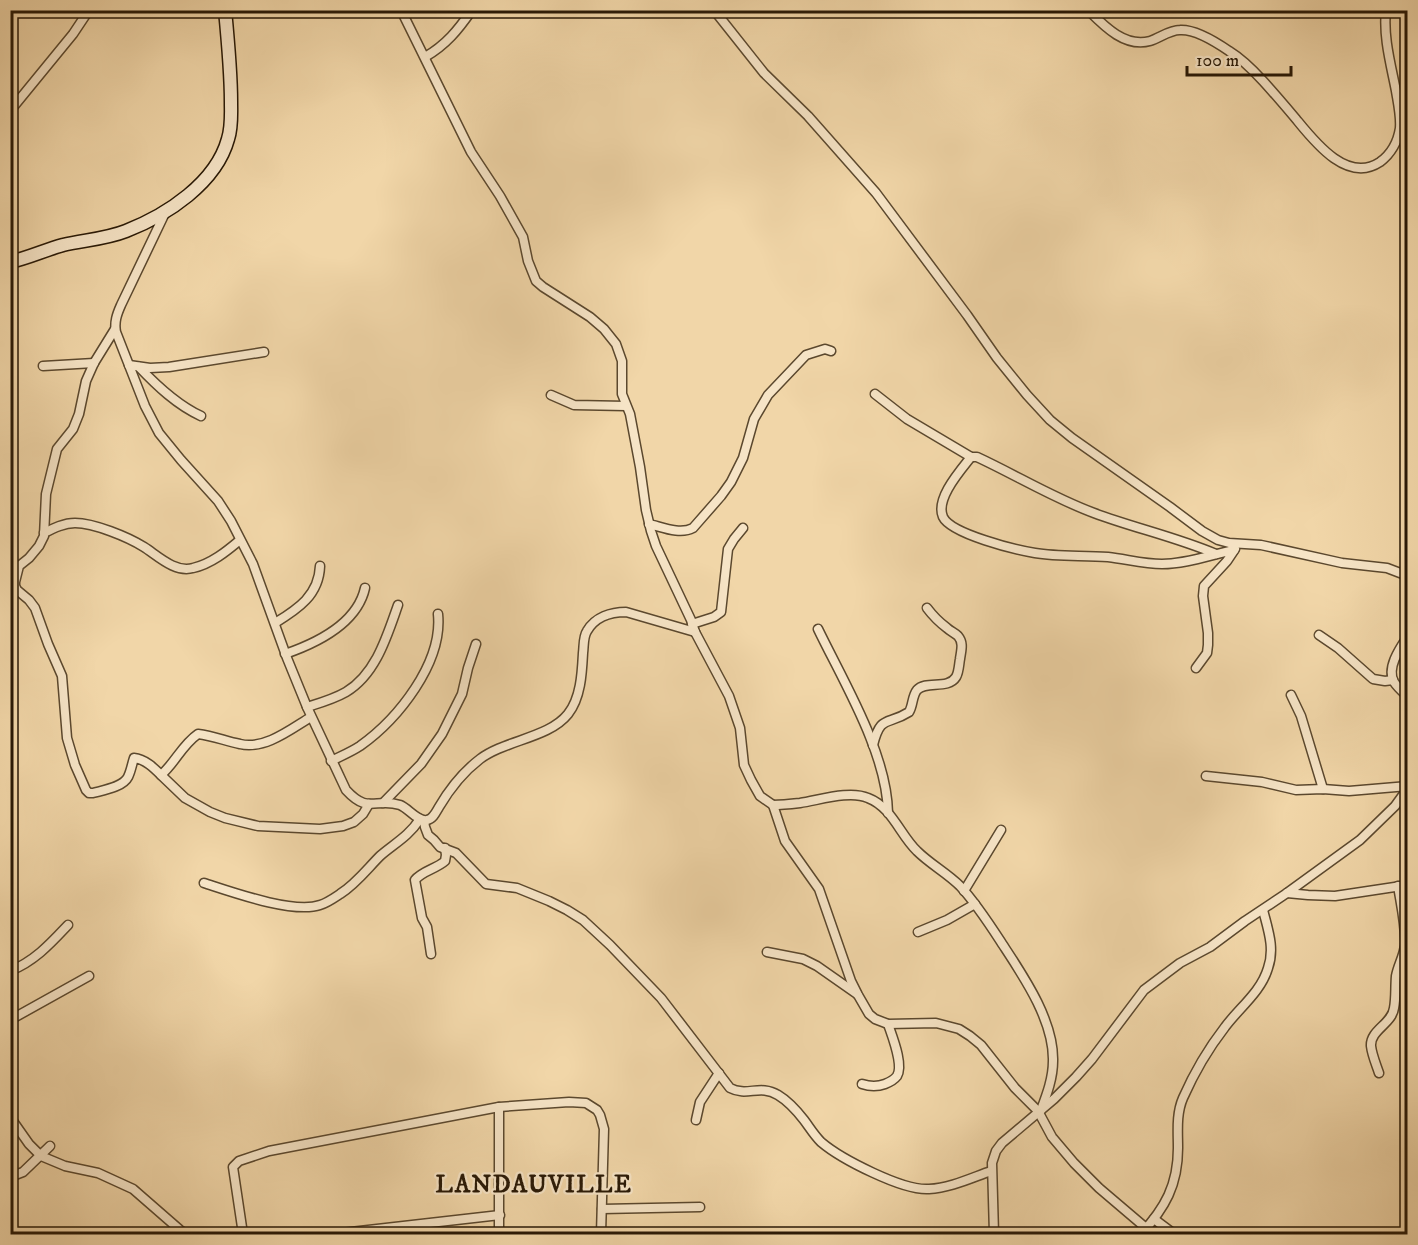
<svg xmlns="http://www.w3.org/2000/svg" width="1418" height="1245" font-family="'IM FELL DW Pica',serif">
  <rect width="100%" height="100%" fill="#f1d6a8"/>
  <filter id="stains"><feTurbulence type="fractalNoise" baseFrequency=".00333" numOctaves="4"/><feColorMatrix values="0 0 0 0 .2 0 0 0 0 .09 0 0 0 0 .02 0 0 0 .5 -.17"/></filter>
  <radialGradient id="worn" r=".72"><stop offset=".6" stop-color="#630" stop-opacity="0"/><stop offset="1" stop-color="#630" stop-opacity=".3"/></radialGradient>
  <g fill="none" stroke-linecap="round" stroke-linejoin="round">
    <g stroke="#5b482e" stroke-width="11">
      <g id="street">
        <path d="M401 10 471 152 500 196 523 237 528 261 536 281 543 287 590 317 604 329 616 344 622 361V394L630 414 640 467 646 510 651 531 656 546 691 620 695 632 729 696 740 728 744 765 751 780 760 796 773 805 785 841 819 889 851 981 858 995 869 1014 875 1019 888 1024 936 1023 959 1029 970 1036 981 1045 1015 1088 1038 1111 1052 1137 1074 1163 1099 1188 1146 1228"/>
        <path d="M714 10 764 73 808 116 876 193 967 315 997 358 1027 395 1050 420 1072 438 1170 507 1202 531 1218 540 1229 543 1261 545 1342 563 1387 568 1408 576"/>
        <path d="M1088 10C1104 26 1125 48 1150 41 1160 38 1169 30 1180 30 1196 29 1216 42 1229 51 1242 59 1253 70 1263 81 1274 93 1285 106 1296 119 1314 141 1347 184 1380 162 1391 154 1398 141 1400 128 1401 116 1398 103 1396 91 1391 65 1383 37 1386 10"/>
        <path d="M425 57C446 45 458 30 472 10"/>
        <path d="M10 111 73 34 89 10"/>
        <path d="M166 211 121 305C117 314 114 322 116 332L145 406 159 433 181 460 218 501 231 521 253 564 287 658 307 707 346 790C369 815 375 797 400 805 408 808 418 822 427 820 433 819 436 812 439 807 449 790 463 772 480 759 505 740 549 738 568 714 581 698 582 672 583 653 584 646 583 637 587 631 595 617 611 612 626 612L695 632"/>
        <path d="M115 329 94 363 86 381 79 414 73 429 57 449 46 494 44 536 39 546 29 558 19 566 15 582V586L17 590 29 600 35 608 48 644 62 676 67 738 75 765 86 790 89 793H93C104 790 123 787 128 777 131 771 132 764 134 758 145 759 154 768 161 775 175 763 182 745 198 734 214 736 225 741 240 744 265 750 291 729 311 717"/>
        <path d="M129 365 150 368 169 367 264 352"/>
        <path d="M43 366 94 363"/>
        <path d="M139 367C157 386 177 405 201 416"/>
        <path d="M875 394 907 419 971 457H977C1016 475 1053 498 1094 513 1134 528 1176 537 1216 554"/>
        <path d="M551 395 574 405 626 406"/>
        <path d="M971 457C960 471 935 499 943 517 951 534 1016 550 1035 553 1058 557 1084 555 1108 557 1126 559 1144 564 1162 564 1186 564 1210 555 1234 550"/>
        <path d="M649 524C662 527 680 535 693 528L721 496 731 482 743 458 754 419 768 395 806 355 825 349 831 351"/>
        <path d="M44 533C54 528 64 523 75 523 94 523 128 537 144 547 158 556 175 573 193 568 211 564 227 551 240 540"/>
        <path d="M275 623C298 609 319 595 320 566"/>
        <path d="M692 624 714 617 721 612 728 549 734 539 743 528"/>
        <path d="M818 629C844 683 887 753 888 813"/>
        <path d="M1319 635 1338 648 1373 679 1385 681 1393 680"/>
        <path d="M1408 636C1400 648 1386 668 1394 682 1398 688 1403 692 1408 697"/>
        <path d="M285 654C317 643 357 624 365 588"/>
        <path d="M1196 668 1207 653 1208 645V633L1203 596 1204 586 1227 561 1235 549"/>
        <path d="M1291 695 1301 716 1323 789"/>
        <path d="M307 707C320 703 334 699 346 692 376 674 387 636 398 605"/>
        <path d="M873 745C881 714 887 726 909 712 913 706 912 696 917 690 926 680 948 690 956 677 959 672 959 664 960 659 961 651 964 643 958 636 955 633 950 631 947 628 939 622 933 616 927 608"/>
        <path d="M331 761C341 756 351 752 360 746 398 719 443 663 438 614"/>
        <path d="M161 775 185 798 210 812 225 818 258 826 320 829 343 826 354 822 363 814 369 804"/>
        <path d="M1206 776 1262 782 1296 790 1323 789 1349 791 1408 786"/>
        <path d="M383 803 421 764 442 734 462 694 468 668 476 644"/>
        <path d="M773 805C782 805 791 804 800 803 820 800 850 790 868 798 892 807 900 835 917 851 930 864 947 873 960 886 976 903 990 925 1003 945 1024 977 1054 1021 1053 1061 1053 1078 1047 1094 1041 1110"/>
        <path d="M424 821 425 827 428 835 434 840 440 847 456 853 486 884 517 888 549 901 567 910 583 920 610 945 661 998 730 1088C747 1097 760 1084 778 1095 788 1101 797 1111 804 1120 810 1128 814 1135 821 1142 841 1159 903 1191 929 1189 950 1188 971 1178 991 1171"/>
        <path d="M204 883C232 892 293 914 320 905 327 903 334 898 340 894 356 884 367 869 380 856 395 843 408 837 420 819"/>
        <path d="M964 891 1001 830"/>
        <path d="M1287 893 1308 895 1335 896 1408 885"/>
        <path d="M918 932 947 920 975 904"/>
        <path d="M767 952 803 959 817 966 857 994"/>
        <path d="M431 954 427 927 422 918 415 880C422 871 436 869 445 861L446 855 445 848"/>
        <path d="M10 971C35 961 51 943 68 925"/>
        <path d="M10 1020 89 976"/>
        <path d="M1379 1073C1376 1064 1372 1055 1371 1046 1370 1030 1392 1024 1394 1008 1396 998 1395 987 1396 976 1398 965 1404 956 1405 945 1406 926 1401 905 1398 886"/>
        <path d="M862 1084C871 1087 877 1087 885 1084 890 1082 894 1080 897 1076 904 1065 892 1036 888 1024"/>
        <path d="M499 1107V1234"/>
        <path d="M10 1117 29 1144 41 1156 65 1166 98 1173 133 1189 180 1230 186 1234"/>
        <path d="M696 1120 700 1102 719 1073"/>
        <path d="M10 1177 23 1172 50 1146"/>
        <path d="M602 1209 700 1207"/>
        <path d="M1154 1219 1174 1234"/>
        <path d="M243 1234 233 1167 239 1161 269 1151 499 1107 569 1102 586 1103 597 1110 600 1115 604 1129 601 1234"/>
        <path d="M333 1234 500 1215"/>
        <path d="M994 1234 992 1163 996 1151 1002 1143 1054 1099 1076 1077 1092 1059 1144 990 1180 963 1210 947 1245 921 1287 893 1360 840 1395 806 1408 788"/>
        <path d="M1141 1234C1165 1208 1178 1185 1178 1148 1178 1132 1176 1114 1183 1098 1194 1073 1208 1049 1225 1027 1239 1008 1261 992 1268 968 1275 948 1268 930 1263 910"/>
      </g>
    </g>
    <g stroke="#291906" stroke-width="15">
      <path id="secondary" d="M10 262C28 258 45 250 63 245 84 240 106 239 126 231 167 215 216 183 228 139 232 127 231 114 231 102 231 72 228 41 225 10"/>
    </g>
    <use href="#street" stroke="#f6e4c6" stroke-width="8"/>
    <use href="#secondary" stroke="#f6e4c6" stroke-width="12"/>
  </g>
  <g text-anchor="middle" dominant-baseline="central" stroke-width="4.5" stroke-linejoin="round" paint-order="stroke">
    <g font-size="24" font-weight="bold" letter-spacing="1.5" fill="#291906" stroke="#f6e4c6">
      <text x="534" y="1185">LANDAUVILLE</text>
    </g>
  </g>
  <rect width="1418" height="1245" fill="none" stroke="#f1d6a8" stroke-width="36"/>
  <rect x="12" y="12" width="1394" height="1221" fill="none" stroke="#291906" stroke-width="3"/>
  <rect x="18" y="18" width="1382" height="1209" fill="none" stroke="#291906" stroke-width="1.5"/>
  <path d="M1187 66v9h104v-9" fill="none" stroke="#291906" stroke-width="3"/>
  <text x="1196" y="66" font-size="18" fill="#291906" stroke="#f6e4c6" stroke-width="4.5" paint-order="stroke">100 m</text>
  <rect width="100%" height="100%" filter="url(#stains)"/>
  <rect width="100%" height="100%" fill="url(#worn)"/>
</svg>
